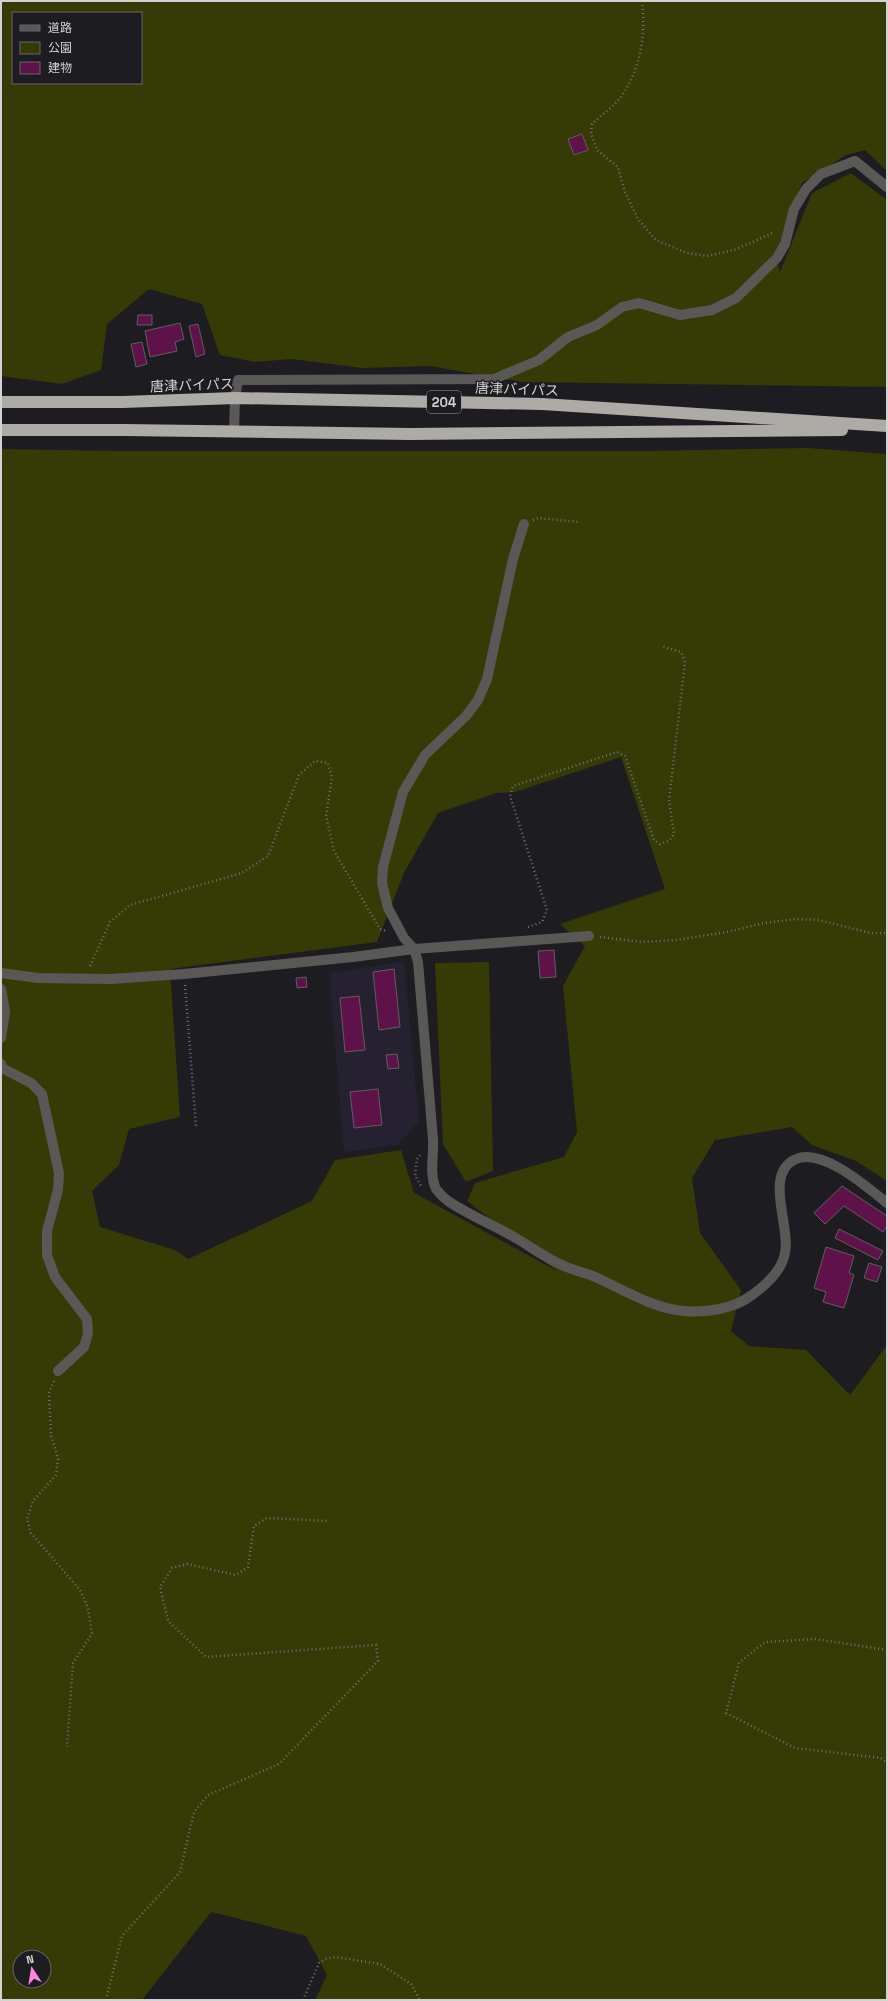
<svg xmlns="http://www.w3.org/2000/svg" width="888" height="2001" font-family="'Space Grotesk','Noto Sans JP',sans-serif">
  <rect width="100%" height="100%" fill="#1d1c20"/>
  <path fill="#252131" d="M404 961 419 1121 398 1145 344 1152 329 973Z"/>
  <g fill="#363a04" fill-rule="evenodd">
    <path d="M1 1H887V171L865 150 846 155 802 183 776 254 780 272 812 193 851 173 887 200V387L522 382 430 366 362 368 292 359 255 362 220 355 202 304 149 289 107 324 101 370 62 384 1 376ZM13 13H141V83H13Z"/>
    <path d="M808 448 887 454V1181L856 1161 812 1145 792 1127 715 1140 692 1178 700 1233 741 1290 731 1331 749 1346 806 1350 850 1395 887 1345V2000H315L327 1975 306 1936 211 1912 142 2000H1V449L120 451H646ZM621 757 665 889 560 924 585 946 563 986 577 1132 564 1157 475 1183 467 1201 557 1271 414 1193 401 1150 335 1160 312 1201 188 1259 175 1250 100 1227 92 1191 119 1165 129 1129 180 1117 170 969 377 942 404 873 438 813 496 793 515 792ZM20 1957H44V1981H20Z"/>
    <path d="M489 962 493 1171 466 1182 443 1144 435 963Z"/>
  </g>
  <g fill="#5f1249" stroke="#615d5f">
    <path d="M582 134 588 150 574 155 568 139Z"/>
    <path d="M138 315H152V325H137Z"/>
    <path d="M180 323 184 339 175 342 177 351 150 357 145 331Z"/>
    <path d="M198 324 205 354 196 357 189 326Z"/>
    <path d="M142 342 147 364 136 367 131 344Z"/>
    <path d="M554 950 556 977 540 978 538 951Z"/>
    <path d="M394 969 400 1027 379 1030 373 972Z"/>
    <path d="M306 977 307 987 297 988 296 978Z"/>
    <path d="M359 996 365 1050 345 1052 340 998Z"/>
    <path d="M397 1054 399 1068 388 1069 386 1055Z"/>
    <path d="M378 1089 382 1125 354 1128 350 1092Z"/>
    <path d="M842 1186 887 1216V1226L883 1232 844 1206 825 1224 814 1213Z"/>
    <path d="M839 1229 883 1251 878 1260 835 1238Z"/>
    <path d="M826 1247 854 1256 849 1273 854 1275 844 1308 823 1302 826 1292 814 1288Z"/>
    <path d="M869 1263 882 1267 877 1282 864 1278Z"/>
  </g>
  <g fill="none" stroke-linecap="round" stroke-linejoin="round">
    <g stroke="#717074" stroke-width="2.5" stroke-dasharray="1 3" stroke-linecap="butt">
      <path d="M642 1C646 34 641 66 623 94 616 105 601 115 592 124L591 134 597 150 618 167 625 192 638 219 656 240 687 253 707 256 734 250 775 232"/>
      <path d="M533 520 538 518 579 522"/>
      <path d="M528 927 542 922 547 910 510 796 513 786 617 752 625 756 654 840 660 844 669 841 674 834 669 800 685 662 681 652 661 646"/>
      <path d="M600 937 642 942 675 940 727 932 764 923 797 919 819 920 870 933H887"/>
      <path d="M90 966 110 922 130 905 242 873 268 856 299 775 315 761 328 763 332 778 326 816 334 851 380 929 386 931"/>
      <path d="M185 985 196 1126"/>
      <path d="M420 1155 417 1159 415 1175 421 1186"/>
      <path d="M54 1381 49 1393 51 1435 58 1459 56 1475 33 1501 27 1519 31 1533 80 1590 88 1608 92 1634 73 1663 67 1747"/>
      <path d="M887 1650 815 1639 765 1642 739 1663 726 1713 795 1748 881 1758 887 1763"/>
      <path d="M106 2000 122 1936 180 1872 194 1812 208 1795 279 1764 378 1661 376 1645 206 1657 168 1621 160 1587 172 1568 187 1564 236 1575 248 1567 254 1526 267 1518 329 1521"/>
      <path d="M303 2000 319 1963 326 1959 336 1957 380 1964 411 1984 420 2000"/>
    </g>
    <g stroke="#595856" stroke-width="10">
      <path d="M234 432 235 398 238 380 494 379 539 360 568 337 597 325 622 307 639 303 680 315 712 310 736 298 777 258 785 244 794 209 806 189 821 174 855 161 887 187"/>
      <path d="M524 524 513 559 487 679 478 700 466 716 425 755 403 792 383 867 382 883 388 908 404 938 414 949 418 962C423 1021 428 1080 433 1139 434 1155 429 1174 436 1189 439 1193 444 1198 448 1201 469 1215 493 1225 514 1237 530 1246 545 1258 562 1265 572 1270 583 1272 593 1276 623 1289 651 1308 684 1311 706 1313 734 1309 752 1295 766 1285 782 1270 785 1253 791 1227 763 1173 796 1159 823 1148 867 1187 887 1203"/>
      <path d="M1 973 38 978 111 979 184 974 353 957 414 949 589 936"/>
      <path d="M1 989 5 1011 1 1038"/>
      <path d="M1 1064 2 1068 31 1083 42 1094 59 1173 58 1190 47 1231V1255L55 1277 87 1319 88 1334 84 1347 58 1371"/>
    </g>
    <g stroke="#aeaaa6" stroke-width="12">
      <path d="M1 402H123L235 398 542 404 887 426"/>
      <path d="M1 430H124L410 434 842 430"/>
    </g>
  </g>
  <g text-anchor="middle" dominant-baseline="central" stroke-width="3" stroke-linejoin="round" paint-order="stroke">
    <rect fill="#1d1c20" stroke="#9c9b9f" stroke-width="1" x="427" y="391" width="34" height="22" rx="3"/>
    <g font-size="13" font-weight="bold" fill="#d3d2d5">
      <text x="444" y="402">204</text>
    </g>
    <g font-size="14" fill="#d3d2d5" stroke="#1d1c20">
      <text transform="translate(192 385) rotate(-2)">唐津バイパス</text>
      <text transform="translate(517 389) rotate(2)">唐津バイパス</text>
    </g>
  </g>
  <rect width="888" height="2001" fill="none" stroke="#d3d2d5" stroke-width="4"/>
  <rect x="12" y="12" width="130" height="72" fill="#1d1c20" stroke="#666568"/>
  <rect x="20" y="25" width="20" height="6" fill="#595856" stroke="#666568"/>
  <text x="48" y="32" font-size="12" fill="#d3d2d5">道路</text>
  <rect x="20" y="42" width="20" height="12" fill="#363a04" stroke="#666568"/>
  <text x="48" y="52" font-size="12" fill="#d3d2d5">公園</text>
  <rect x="20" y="62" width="20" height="12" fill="#5f1249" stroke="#666568"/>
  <text x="48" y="72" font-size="12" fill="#d3d2d5">建物</text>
  <g transform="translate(32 1969) rotate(348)"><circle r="19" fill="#1d1c20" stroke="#666568"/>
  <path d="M0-3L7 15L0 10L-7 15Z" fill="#fe85e0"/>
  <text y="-6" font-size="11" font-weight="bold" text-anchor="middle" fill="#d3d2d5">N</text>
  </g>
</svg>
